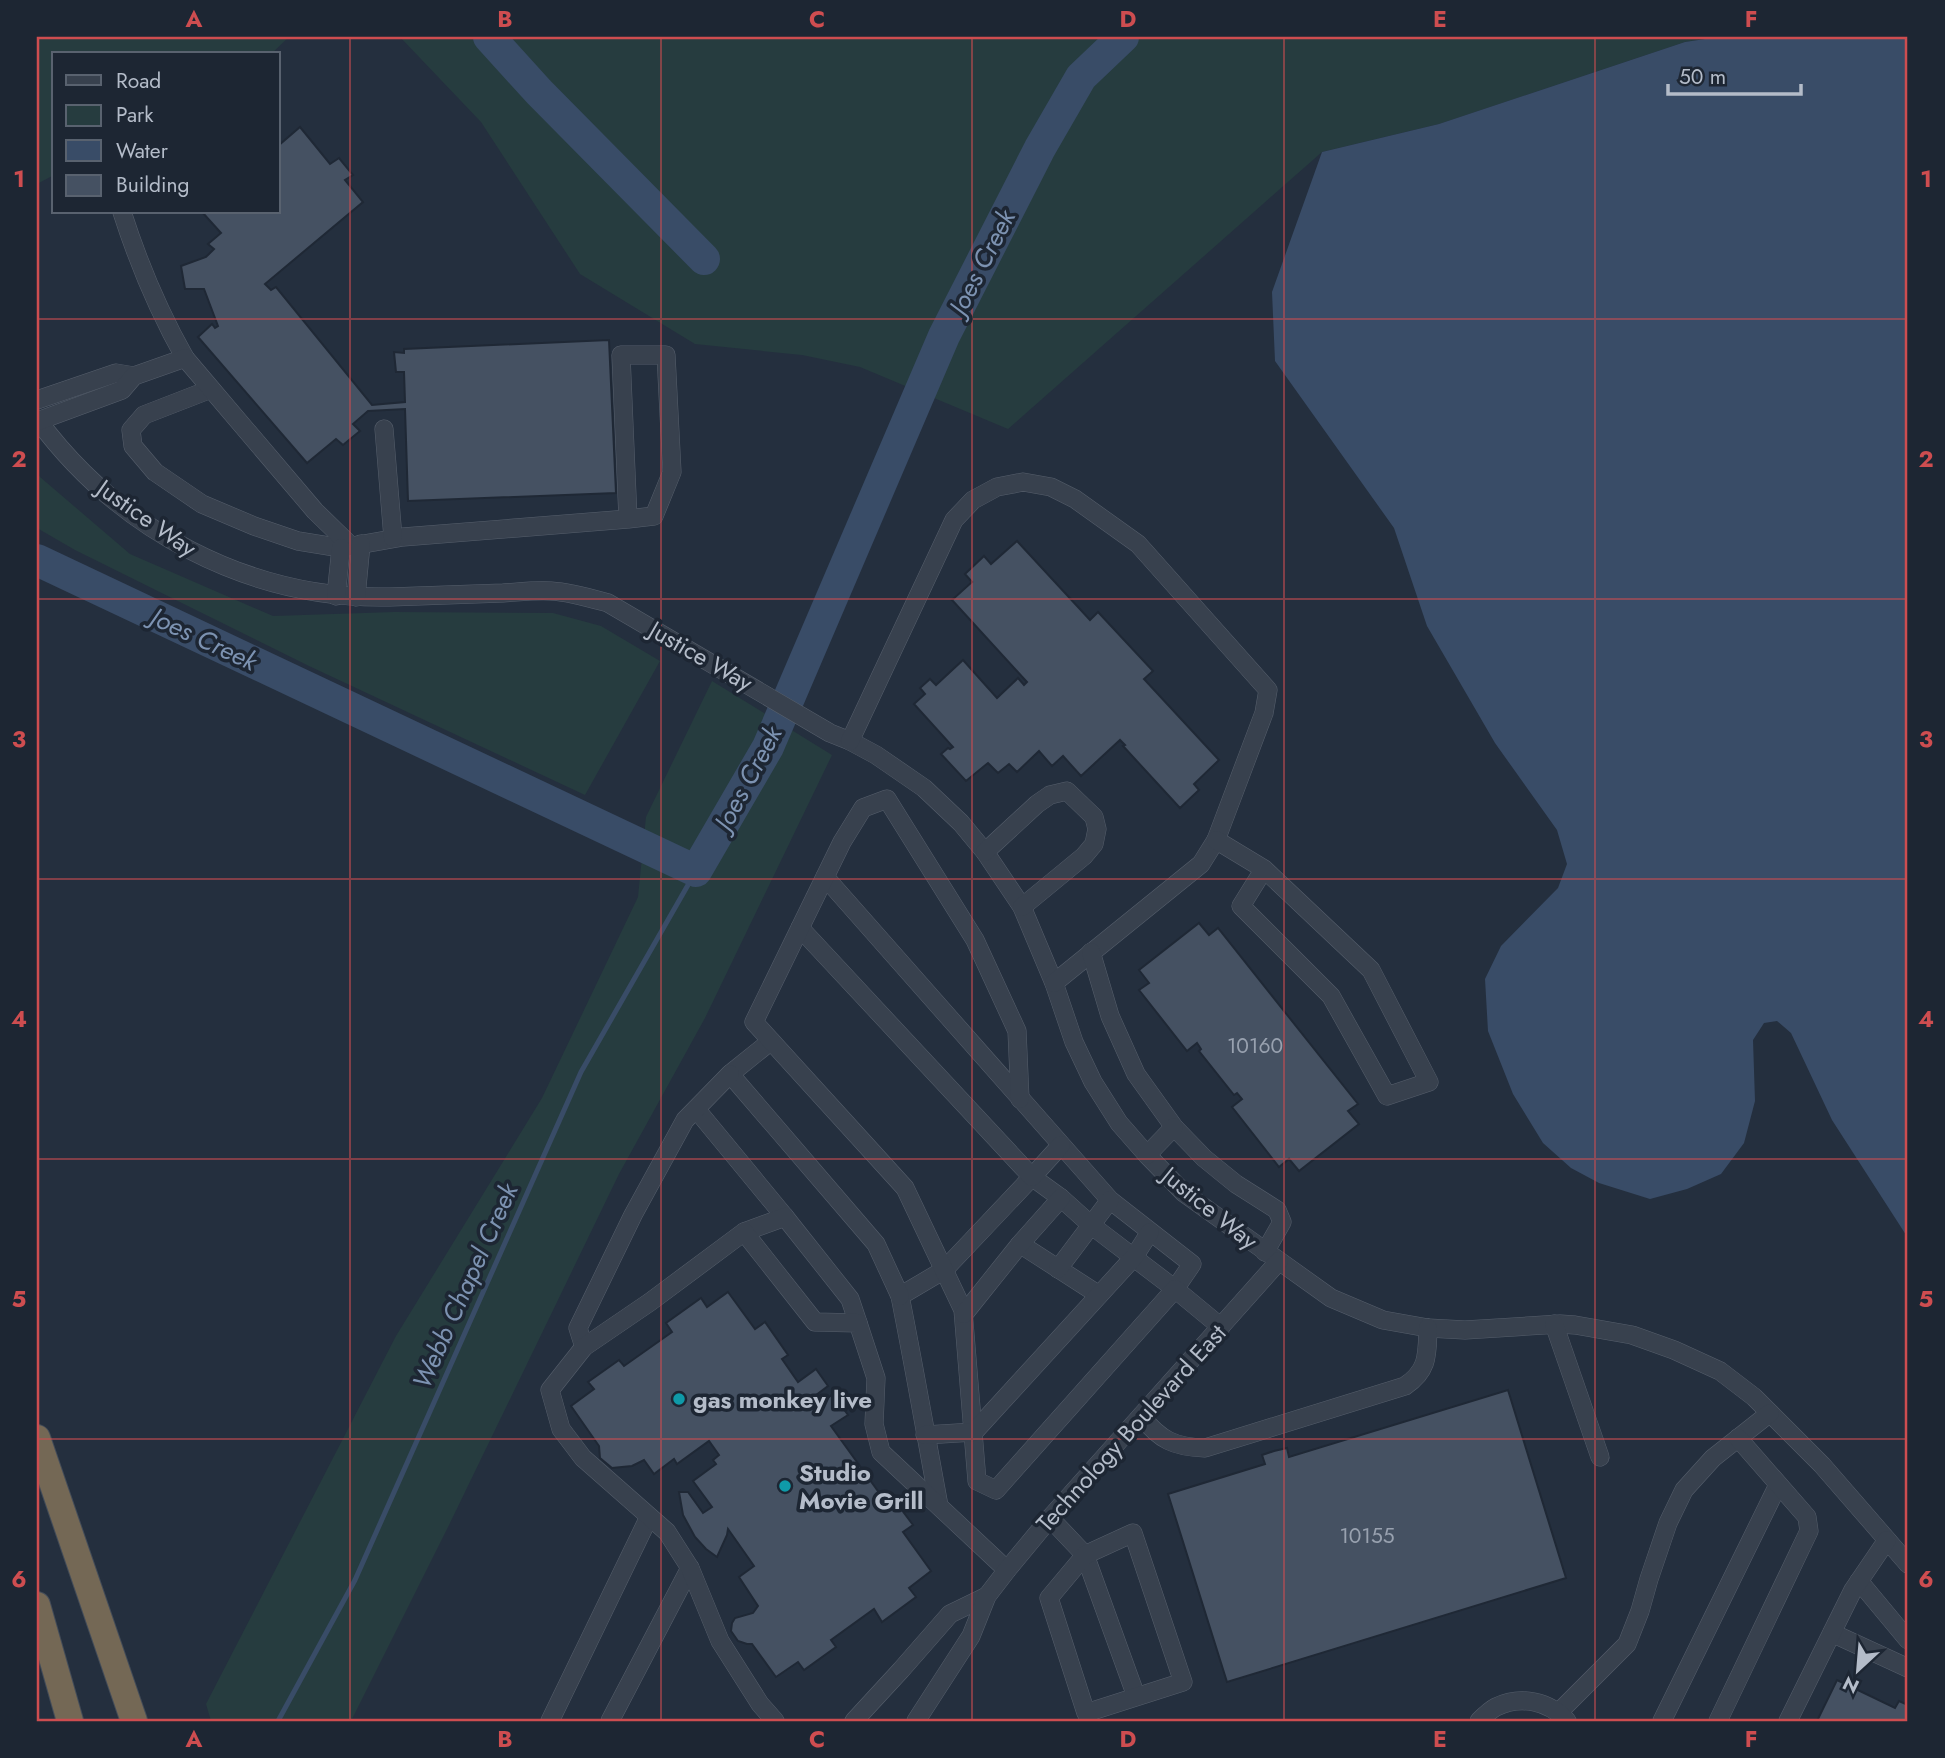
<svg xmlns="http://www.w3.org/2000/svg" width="1945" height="1758" font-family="Jost,sans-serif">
  <rect width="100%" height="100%" fill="#242f3e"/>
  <g fill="#263c3f">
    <path d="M37 37H289L271 54H54V175L37 184Z"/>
    <path d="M400 37H1718L1685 42 1439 124 1322 152 1008 429 860 367 802 355 695 344 580 274 481 122Z"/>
    <path d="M37 472 40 477 130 554 273 616 394 612 553 613 601 626 660 661 585 795 309 666 75 550 37 528Z"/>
    <path d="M712 681 832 755 705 1018 619 1174 450 1523 351 1721H211L206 1704 396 1336 542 1098 638 897 646 817Z"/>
  </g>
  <path fill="#394c67" d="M1718 37H1908V1238L1832 1120 1791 1033 1777 1021 1764 1023 1753 1040 1755 1101 1744 1143 1721 1174 1687 1189 1650 1199 1599 1183 1571 1168 1543 1143 1513 1094 1488 1031 1485 979 1501 946 1558 888 1567 864 1557 830 1495 743 1427 626 1394 528 1275 361 1272 292 1322 152 1439 124 1685 42Z"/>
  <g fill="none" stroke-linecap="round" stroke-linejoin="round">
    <path stroke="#394c67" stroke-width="5" d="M278 1721 355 1580 581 1072 696 871"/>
    <g stroke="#394c67" stroke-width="32">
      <path d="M489 37 539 92 704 259"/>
      <path d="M37 560 696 871 768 747 944 336 1040 148 1081 77 1123 37"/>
    </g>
  </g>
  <g fill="#455162" stroke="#1f2835" stroke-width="2">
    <path d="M300 127 330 164 339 158 353 175 345 180 363 202 265 284 271 290 276 287 372 405 405 402 404 372H396L394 352 404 353V349L609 340 616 493 408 501 405 409 368 411 353 424 360 431 343 445 336 439 307 463 198 337 212 324 215 328 218 326 204 289H185L181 266 206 257 214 249 208 244 221 233 202 212H278V146Z"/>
    <path d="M1017 541 1090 620 1098 612 1153 671 1144 679 1219 760 1194 784 1199 790 1180 808 1123 746 1125 745 1120 740 1081 776 1063 756 1052 766 1039 751 1017 772 1009 764 998 773 988 763 966 781 941 754 948 748 950 749 953 747 914 704 925 694 920 688 930 679 936 685 963 660 997 698 1018 678 1024 685 1027 682 952 600 972 582 965 574 984 556 991 564Z"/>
    <path d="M1199 923 1209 935 1218 928 1358 1104 1348 1111 1359 1124 1299 1171 1289 1159 1279 1167 1232 1107 1242 1099 1237 1093 1234 1095 1199 1051 1201 1049 1197 1043 1187 1051 1139 990 1149 983 1139 970Z"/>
    <path d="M728 1292 755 1329 765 1322 788 1355 782 1359 798 1382 816 1369 828 1386 811 1399 817 1406 833 1394 848 1415 831 1426 883 1498 889 1493 913 1525 903 1532 931 1571 909 1588 916 1597 882 1622 874 1609 831 1640 836 1647 804 1670 798 1662 776 1677 752 1644H747L738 1641 731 1631 732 1623 735 1618 753 1613 758 1606 739 1577 754 1566 728 1529 727 1535 717 1557 706 1549 695 1537 683 1515 679 1492H688L703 1513 712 1507 693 1481 716 1464 713 1460 719 1455 709 1441 677 1464 674 1459 654 1474 644 1460 632 1466 612 1468 600 1458 599 1446 571 1406 594 1389 588 1382 619 1360 624 1366 672 1332 666 1323 701 1298 707 1307Z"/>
    <path d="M1508 1390 1566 1578 1227 1682 1168 1494 1265 1464 1262 1455 1274 1451 1287 1448 1289 1457Z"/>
    <path d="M1837 1680 1895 1708 1899 1701 1908 1705V1721H1817Z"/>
  </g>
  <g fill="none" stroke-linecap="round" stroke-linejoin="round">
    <g stroke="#565f6c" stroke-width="19">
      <g id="minor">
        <path d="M122 212C138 262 159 312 185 358"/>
        <path d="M211 389 144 415 131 430 133 446 155 472 202 504 254 526 298 541 341 548 403 537 628 519 621 355H666L672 472 654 516 628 519"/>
        <path d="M37 400 116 373 134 376"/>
        <path d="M37 419C119 530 248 599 387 597 426 596 465 594 503 593 519 592 535 590 551 591 570 592 590 598 608 603L830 733 850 741 876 755 924 788 961 823 985 852 1022 907 1054 983 1074 1042 1093 1082 1119 1123 1147 1155 1184 1193 1331 1298 1383 1320 1428 1328 1465 1330 1560 1324 1575 1325 1632 1335 1674 1350 1720 1371 1754 1397 1822 1465 1908 1564"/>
        <path d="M38 421 122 390 134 376 185 358 315 511 351 546"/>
        <path d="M384 429 393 538"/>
        <path d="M336 596 341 548"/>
        <path d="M356 597 361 544"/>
        <path d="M850 741 954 520 973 500 997 487 1023 482 1051 487 1075 499 1138 544 1268 690 1264 713 1216 840 1201 864 1054 983"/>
        <path d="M1216 840 1264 869 1371 970 1429 1082 1387 1096 1331 996 1241 906 1264 869"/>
        <path d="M985 852 1037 804 1050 795 1067 791 1094 817 1097 829 1094 844 1084 856 1022 907"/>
        <path d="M825 877 1110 1200 1192 1264 1175 1289 1091 1225 1061 1198 1032 1177 944 1270 900 1296C914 1366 926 1436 939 1506"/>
        <path d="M800 928 1032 1177 1061 1145"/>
        <path d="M1091 952 1110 1016 1136 1074 1174 1127 1204 1158 1236 1184 1277 1210 1282 1222 1265 1252"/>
        <path d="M771 1041 730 1074 876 1244 900 1296"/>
        <path d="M1020 1099 1017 1031 975 940 887 799 863 808 842 842 754 1022 905 1188 963 1310 977 1481 996 1490 1175 1289 1221 1327"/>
        <path d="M696 1109 785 1217"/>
        <path d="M1147 1155 1174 1127"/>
        <path d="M744 1232 785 1217 850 1299 858 1323"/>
        <path d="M1020 1244 1099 1295"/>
        <path d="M1058 1269 1110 1200"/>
        <path d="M964 1314 1020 1244 1061 1198"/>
        <path d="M1554 1324 1600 1457"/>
        <path d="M584 1347 578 1328 633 1215 685 1120 730 1074"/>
        <path d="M1141 1416C1160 1440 1174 1447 1205 1448L1405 1386C1429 1370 1427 1354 1428 1328"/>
        <path d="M925 1435 974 1432 1134 1257 1150 1232"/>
        <path d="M1050 1518 1085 1555 1136 1696"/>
        <path d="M1133 1533 1183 1682 1086 1713 1049 1598 1085 1555Z"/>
        <path d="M1859 1581 1908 1640"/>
        <path d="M1832 1633 1908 1668"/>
        <path d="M1559 1712 1627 1644 1640 1611 1649 1579 1668 1523 1684 1490 1713 1458 1770 1413"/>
        <path d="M550 1721 649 1517"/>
        <path d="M610 1721 690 1568"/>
        <path d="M775 1721 760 1704 720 1641 690 1568 667 1532 583 1458 561 1429 550 1390 584 1347 650 1302 744 1232 815 1322 858 1323 876 1378 874 1424 881 1452 1007 1570"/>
        <path d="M854 1721 901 1670 950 1614 987 1596"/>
        <path d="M916 1721 971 1636 987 1596 1007 1570 1050 1518 1279 1261"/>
        <path d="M1479 1721C1484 1716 1490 1710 1496 1707 1521 1695 1549 1701 1567 1721"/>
        <path d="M1662 1721 1778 1485"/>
        <path d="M1718 1721 1809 1531 1807 1517 1738 1438"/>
        <path d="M1788 1721 1853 1590 1887 1540"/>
      </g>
    </g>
    <g stroke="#434c59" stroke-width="28">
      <g id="highway">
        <path d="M37 1438 134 1721"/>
        <path d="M37 1605 70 1721"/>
      </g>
    </g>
    <use href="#minor" stroke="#38414e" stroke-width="18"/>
    <use href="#highway" stroke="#746855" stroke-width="26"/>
  </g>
  <path fill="none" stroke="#ce4d50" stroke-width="2" stroke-opacity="0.55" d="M350 37V1721M661 37V1721M972 37V1721M1284 37V1721M1595 37V1721M37 319H1908M37 599H1908M37 879H1908M37 1159H1908M37 1439H1908"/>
  <g fill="#0f9aa8" stroke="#1d2633" stroke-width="2.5">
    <circle cx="679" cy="1399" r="7"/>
    <circle cx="785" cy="1486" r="7"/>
  </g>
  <g text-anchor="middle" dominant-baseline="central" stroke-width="7" stroke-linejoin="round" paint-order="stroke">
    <g font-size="21" fill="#98a1af">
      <text x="1255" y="1046">10160</text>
      <text x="1367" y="1536">10155</text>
    </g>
    <g font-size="24" fill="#b4bcc9" stroke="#1d2633">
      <text transform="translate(147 518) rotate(35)">Justice Way</text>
      <text transform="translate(701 656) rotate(30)">Justice Way</text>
      <text transform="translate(1210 1208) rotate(39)">Justice Way</text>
      <text transform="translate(1131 1428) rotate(-48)">Technology Boulevard East</text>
    </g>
    <g font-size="24" font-weight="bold" fill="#b4bcc9" stroke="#1d2633" text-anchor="start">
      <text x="693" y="1399">gas monkey live</text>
      <text x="799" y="1472">Studio<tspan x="799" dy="28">Movie Grill</tspan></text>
    </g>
    <g font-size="26" font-style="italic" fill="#7c92b1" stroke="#1d2633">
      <text transform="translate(982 262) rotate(-63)">Joes Creek</text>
      <text transform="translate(204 639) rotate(25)">Joes Creek</text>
      <text transform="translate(748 778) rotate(-62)">Joes Creek</text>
      <text transform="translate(465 1286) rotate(-66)">Webb Chapel Creek</text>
    </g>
  </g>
  <rect width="1945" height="1758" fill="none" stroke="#1d2633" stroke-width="77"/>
  <rect x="52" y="52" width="228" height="161" fill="#1d2633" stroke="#59626f" stroke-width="2"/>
  <rect x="66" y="75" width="35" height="10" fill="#38414e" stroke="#59626f" stroke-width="2"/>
  <text x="116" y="88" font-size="21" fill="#b4bcc9">Road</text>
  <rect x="66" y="105" width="35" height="21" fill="#263c3f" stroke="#59626f" stroke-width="2"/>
  <text x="116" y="122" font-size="21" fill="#b4bcc9">Park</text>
  <rect x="66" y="140" width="35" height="21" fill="#394c67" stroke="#59626f" stroke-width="2"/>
  <text x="116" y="158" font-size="21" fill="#b4bcc9">Water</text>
  <rect x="66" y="175" width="35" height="21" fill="#455162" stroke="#59626f" stroke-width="2"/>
  <text x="116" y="192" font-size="21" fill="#b4bcc9">Building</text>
  <g transform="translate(1858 1670) rotate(206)" stroke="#1d2633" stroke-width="5" paint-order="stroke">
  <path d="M0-5L12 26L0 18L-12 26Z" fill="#b4bcc9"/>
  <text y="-10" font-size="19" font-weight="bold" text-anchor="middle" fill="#b4bcc9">N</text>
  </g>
  <path d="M1668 84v10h133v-10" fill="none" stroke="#b4bcc9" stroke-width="3.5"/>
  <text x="1679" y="84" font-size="21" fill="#b4bcc9" stroke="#1d2633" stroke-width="5" paint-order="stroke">50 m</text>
  <rect x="38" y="38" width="1868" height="1682" fill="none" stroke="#ce4d50" stroke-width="2.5"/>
  <g font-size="23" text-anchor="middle" font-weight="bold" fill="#ce4d50">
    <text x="194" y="27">A</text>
    <text x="505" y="27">B</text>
    <text x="817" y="27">C</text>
    <text x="1128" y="27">D</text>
    <text x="1440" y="27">E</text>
    <text x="1751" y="27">F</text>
    <text x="19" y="187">1</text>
    <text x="1926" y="187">1</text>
    <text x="19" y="467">2</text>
    <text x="1926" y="467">2</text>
    <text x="19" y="747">3</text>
    <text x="1926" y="747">3</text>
    <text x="19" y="1027">4</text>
    <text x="1926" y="1027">4</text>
    <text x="19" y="1307">5</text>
    <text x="1926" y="1307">5</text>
    <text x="19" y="1587">6</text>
    <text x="1926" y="1587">6</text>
    <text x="194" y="1747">A</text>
    <text x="505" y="1747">B</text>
    <text x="817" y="1747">C</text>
    <text x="1128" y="1747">D</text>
    <text x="1440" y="1747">E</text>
    <text x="1751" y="1747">F</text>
  </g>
</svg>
